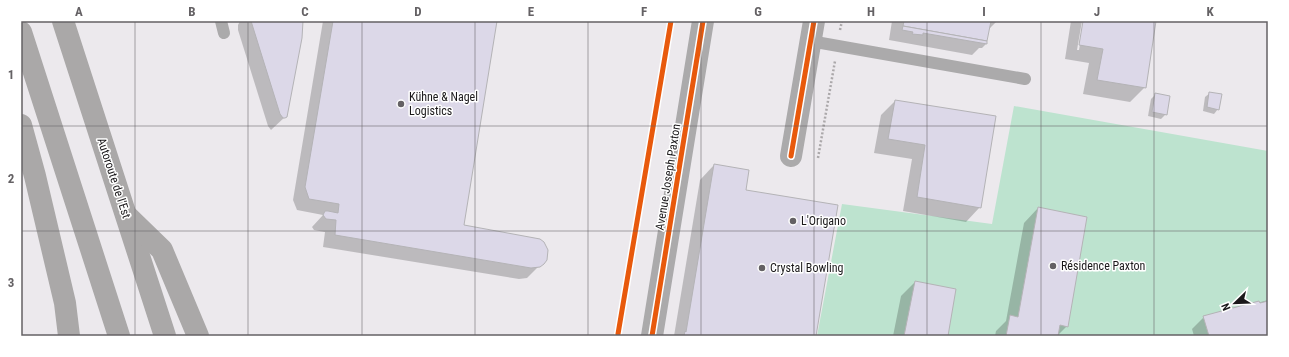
<svg xmlns="http://www.w3.org/2000/svg" width="1289" height="357" font-family="'Roboto Condensed',sans-serif">
  <rect width="100%" height="100%" fill="#ece9ed"/>
  <path fill="#bde3cf" d="M1014 106 1268 151V336H817L842 204 992 224Z"/>
  <g fill="#0003">
    <path d="M240 21H302L286 116 271 130 268 126 238 30V25Z"/>
    <path d="M323 21H496L463 225 546 259 527 278 519 279 323 247 325 232 314 230 312 227 323 215 297 210 293 200Z"/>
    <path d="M892 21H997L988 30 986 44 982 48H979L972 55 889 40Z"/>
    <path d="M1071 21H1082L1077 50H1079L1084 21H1155L1145 87 1130 102 1083 94 1089 63 1065 59Z"/>
    <path d="M1210 93 1218 109 1214 114 1203 111 1205 97Z"/>
    <path d="M1156 94 1166 114 1161 119 1148 116 1151 99Z"/>
    <path d="M895 101 980 207 966 222 903 211 912 159 874 153 881 115Z"/>
    <path d="M714 165 745 190 815 336H674L700 180Z"/>
    <path d="M1038 208 1067 326 1057 336H995L996 331 1006 321 1024 223Z"/>
    <path d="M915 282 946 336H893L901 296Z"/>
    <path d="M1268 300V336H1194L1192 329 1204 317Z"/>
  </g>
  <g fill="#dcd8e8" stroke="#b4b3b6">
    <path d="M251 21H303L302 38 287 117 285 118H283L280 114Z"/>
    <path d="M333 21H497L464 225 540 239 544 242 548 250 547 260 544 264 540 267 531 268 335 235 336 220 326 219 323 215 325 211H328L338 213 339 204 309 199 305 187Z"/>
    <path d="M904 21H991L987 41 903 26Z"/>
    <path d="M1083 21H1156L1146 88 1097 80 1103 49 1079 45Z"/>
    <path d="M903 26 987 41V44L923 33V35L912 34 913 32 902 30Z"/>
    <path d="M1209 92 1222 94 1219 110 1207 107Z"/>
    <path d="M1155 93 1170 96 1167 115 1152 112Z"/>
    <path d="M895 100 996 116 981 208 917 197 925 145 888 139Z"/>
    <path d="M714 164 749 170 746 190 838 205 816 336H684L685 331 686 332Z"/>
    <path d="M1038 207 1087 217 1068 327 1060 325 1058 336H1006L1010 315 1018 317Z"/>
    <path d="M915 281 956 289 948 336H904Z"/>
    <path d="M1259 301 1260 303 1268 301V336H1209L1203 316Z"/>
  </g>
  <g fill="none" stroke-linecap="round" stroke-linejoin="round">
    <g stroke="#aba8aa" stroke-width="2.5" stroke-dasharray="2 2" stroke-linecap="butt">
      <path d="M840 30 842 21"/>
      <path d="M818 158 835 61"/>
    </g>
    <g stroke="#abaaab" stroke-width="12">
      <path d="M221 21 224 33"/>
      <path d="M810 41 1025 79"/>
    </g>
    <g stroke="#abaaab" stroke-width="22">
      <path d="M791 156 814 21"/>
      <path d="M652 336 703 21"/>
    </g>
    <g stroke="#aaa8a8" stroke-width="22">
      <path d="M63 21 165 336"/>
      <path d="M21 32 119 336"/>
      <path d="M21 125 35 176 65 303 69 336"/>
      <path d="M128 217 162 250 198 336"/>
    </g>
    <g stroke="#fff" stroke-width="8">
      <g id="cycleway">
        <path d="M791 156 814 21"/>
        <path d="M618 334 671 21"/>
        <path d="M652 336 703 21"/>
      </g>
    </g>
    <use href="#cycleway" stroke="#e8590c" stroke-width="5"/>
  </g>
  <path fill="none" stroke="#646164" stroke-width="1" stroke-opacity="0.55" d="M135 21V336M248 21V336M362 21V336M475 21V336M588 21V336M701 21V336M814 21V336M927 21V336M1041 21V336M1154 21V336M21 126H1268M21 231H1268"/>
  <g fill="#646164" stroke="#fff" stroke-width="1.5">
    <circle cx="401" cy="104" r="4"/>
    <circle cx="793" cy="221" r="4"/>
    <circle cx="1053" cy="266" r="4"/>
    <circle cx="762" cy="268" r="4"/>
  </g>
  <g text-anchor="middle" dominant-baseline="central" stroke-width="3" stroke-linejoin="round" paint-order="stroke">
    <g font-size="12" fill="#1a181a" stroke="#fff" text-anchor="start">
      <text x="409" y="97">Kühne &amp; Nagel<tspan x="409" dy="14">Logistics</tspan></text>
      <text x="801" y="221">L'Origano</text>
      <text x="1061" y="266">Résidence Paxton</text>
      <text x="770" y="268">Crystal Bowling</text>
    </g>
    <g font-size="12" fill="#1a181a" stroke="#fff">
      <text transform="translate(668 177) rotate(-81)">Avenue Joseph Paxton</text>
      <text transform="translate(114 178) rotate(72)">Autoroute de l’Est</text>
    </g>
  </g>
  <rect width="1289" height="357" fill="none" stroke="#ffffff" stroke-width="44"/>
  <g transform="translate(1235 303) rotate(247)" stroke="#ffffff" stroke-width="3" paint-order="stroke">
  <path d="M0-3L7 15L0 10L-7 15Z" fill="#1a181a"/>
  <text y="-6" font-size="11" font-weight="bold" text-anchor="middle" fill="#1a181a">N</text>
  </g>
  <rect x="22" y="22" width="1245" height="313" fill="none" stroke="#646164" stroke-width="1.5"/>
  <g font-size="13" text-anchor="middle" font-weight="bold" fill="#646164">
    <text x="79" y="16">A</text>
    <text x="192" y="16">B</text>
    <text x="305" y="16">C</text>
    <text x="418" y="16">D</text>
    <text x="531" y="16">E</text>
    <text x="644" y="16">F</text>
    <text x="758" y="16">G</text>
    <text x="871" y="16">H</text>
    <text x="984" y="16">I</text>
    <text x="1097" y="16">J</text>
    <text x="1210" y="16">K</text>
    <text x="11" y="79">1</text>
    <text x="11" y="183">2</text>
    <text x="11" y="287">3</text>
  </g>
</svg>
